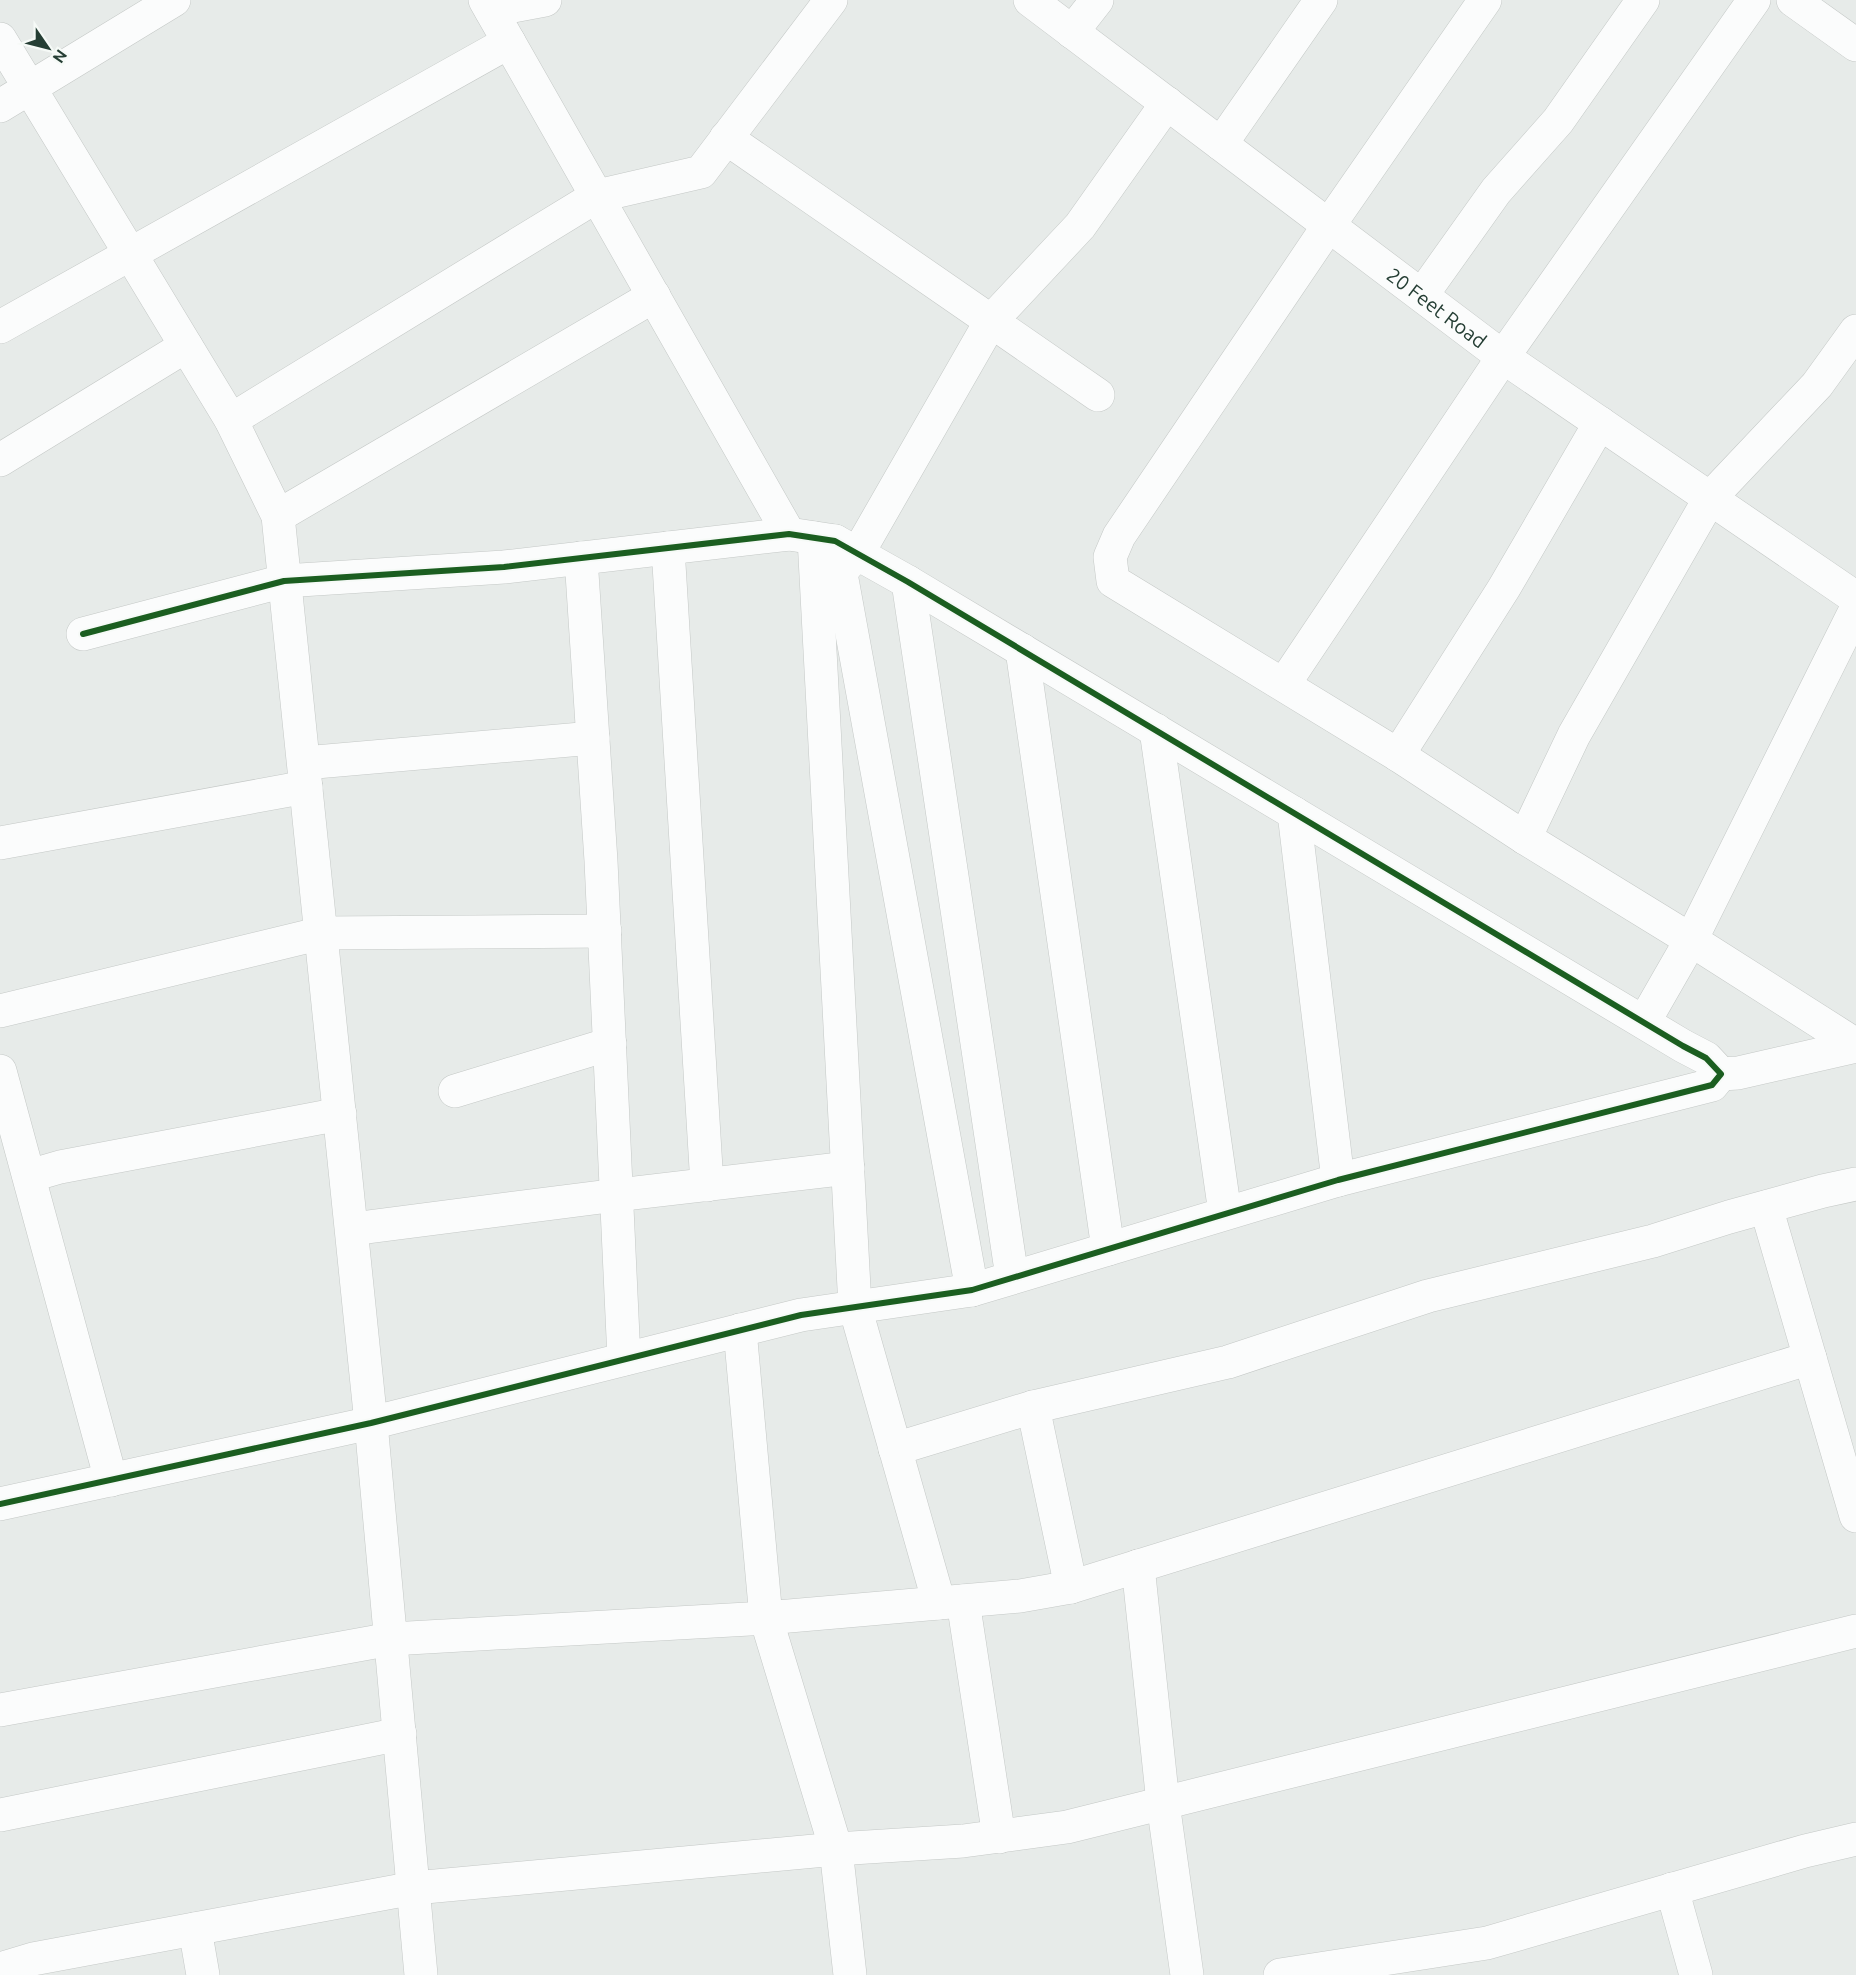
<svg xmlns="http://www.w3.org/2000/svg" width="1856" height="1975" font-family="Ubuntu,sans-serif">
  <rect width="100%" height="100%" fill="#e7ebe9"/>
  <g fill="none" stroke-linecap="round" stroke-linejoin="round">
    <g stroke="#c4c8c6" stroke-width="34">
      <g id="street">
        <path d="M485 0 789 534"/>
        <path id="s1" d="M1030 0 1503 357 1856 598"/>
        <path d="M1485 0 1329 225 1119 536 1110 557 1113 581 1398 755 1525 838 1691 940 1856 1045"/>
        <path d="M1793 0 1856 45"/>
        <path d="M491 10 545 0"/>
        <path d="M1072 32 1097 0"/>
        <path d="M0 39 231 420 278 516 371 1423 421 1975"/>
        <path d="M0 106 174 0"/>
        <path d="M726 138 1098 395"/>
        <path d="M1221 144 1321 0"/>
        <path d="M1422 295 1496 191 1558 121 1643 0"/>
        <path d="M0 327 509 42"/>
        <path d="M231 420 597 196 701 172 831 0"/>
        <path d="M0 460 186 346"/>
        <path d="M278 516 654 296"/>
        <path d="M814 538 855 1307 939 1603"/>
        <path d="M835 541 972 1290"/>
        <path d="M668 548 707 1185"/>
        <path d="M581 558 601 861 624 1359"/>
        <path d="M844 568 858 553 991 321 1080 226 1167 103"/>
        <path d="M908 582 1012 1277"/>
        <path d="M1022 650 1108 1249"/>
        <path d="M1284 684 1503 357 1754 0"/>
        <path d="M1156 730 1225 1213"/>
        <path d="M1398 755 1504 588 1600 423"/>
        <path d="M304 763 593 738"/>
        <path d="M1294 813 1338 1180"/>
        <path d="M1525 838 1574 735 1710 498 1817 385 1856 331"/>
        <path d="M0 843 306 787"/>
        <path d="M0 1011 322 933 605 931"/>
        <path d="M1644 1022 1691 940 1856 609"/>
        <path d="M0 1071 111 1480"/>
        <path d="M1721 1074 1738 1073 1856 1046"/>
        <path d="M455 1091 610 1044"/>
        <path d="M29 1176 60 1167 340 1114"/>
        <path d="M1766 1207 1856 1516"/>
        <path d="M352 1229 617 1195 848 1168"/>
        <path d="M740 1330 766 1618 836 1849 850 1975"/>
        <path d="M1033 1407 1071 1587"/>
        <path d="M895 1449 1033 1407 1228 1362 1428 1296 1653 1241 1729 1217 1823 1191 1856 1184"/>
        <path d="M0 1504 371 1423 801 1315 972 1290 1338 1180 1712 1085 1721 1074 1706 1058 1683 1046 908 582 835 541 789 534 504 567 284 581 83 634"/>
        <path d="M1138 1566 1163 1803 1187 1975"/>
        <path d="M963 1601 999 1837"/>
        <path d="M0 1710 391 1639 766 1618 1020 1596 1071 1587 1810 1358"/>
        <path d="M0 1815 400 1734"/>
        <path d="M1672 1889 1696 1975"/>
        <path d="M195 1929 203 1975"/>
        <path d="M0 1969 33 1959 414 1888 836 1849 963 1841 1067 1827 1856 1631"/>
        <path d="M1280 1975 1487 1943 1805 1851 1856 1839"/>
      </g>
    </g>
    <use href="#street" stroke="#fbfcfc" stroke-width="33"/>
    <g stroke="#f6faf7" stroke-width="10">
      <path id="cycleway" d="M0 1504 371 1423 801 1315 972 1290 1338 1180 1712 1085 1721 1074 1706 1058 1683 1046 908 582 835 541 789 534 504 567 284 581 83 634"/>
    </g>
    <use href="#cycleway" stroke="#1b5e20" stroke-width="6"/>
  </g>
  <g text-anchor="middle" dominant-baseline="central" stroke-width="4.5" stroke-linejoin="round" paint-order="stroke">
    <g font-size="20" fill="#253e34" stroke="#f6faf7">
      <text stroke="none"><textPath href="#s1" startOffset="510">20 Feet Road</textPath></text>
    </g>
  </g>
  <g transform="translate(48 48) rotate(125)" stroke="#f6faf7" stroke-width="4.5" paint-order="stroke">
  <path d="M0-4.5L10 22L0 15L-10 22Z" fill="#253e34"/>
  <text y="-9" font-size="16" font-weight="bold" text-anchor="middle" fill="#253e34">N</text>
  </g>
</svg>
